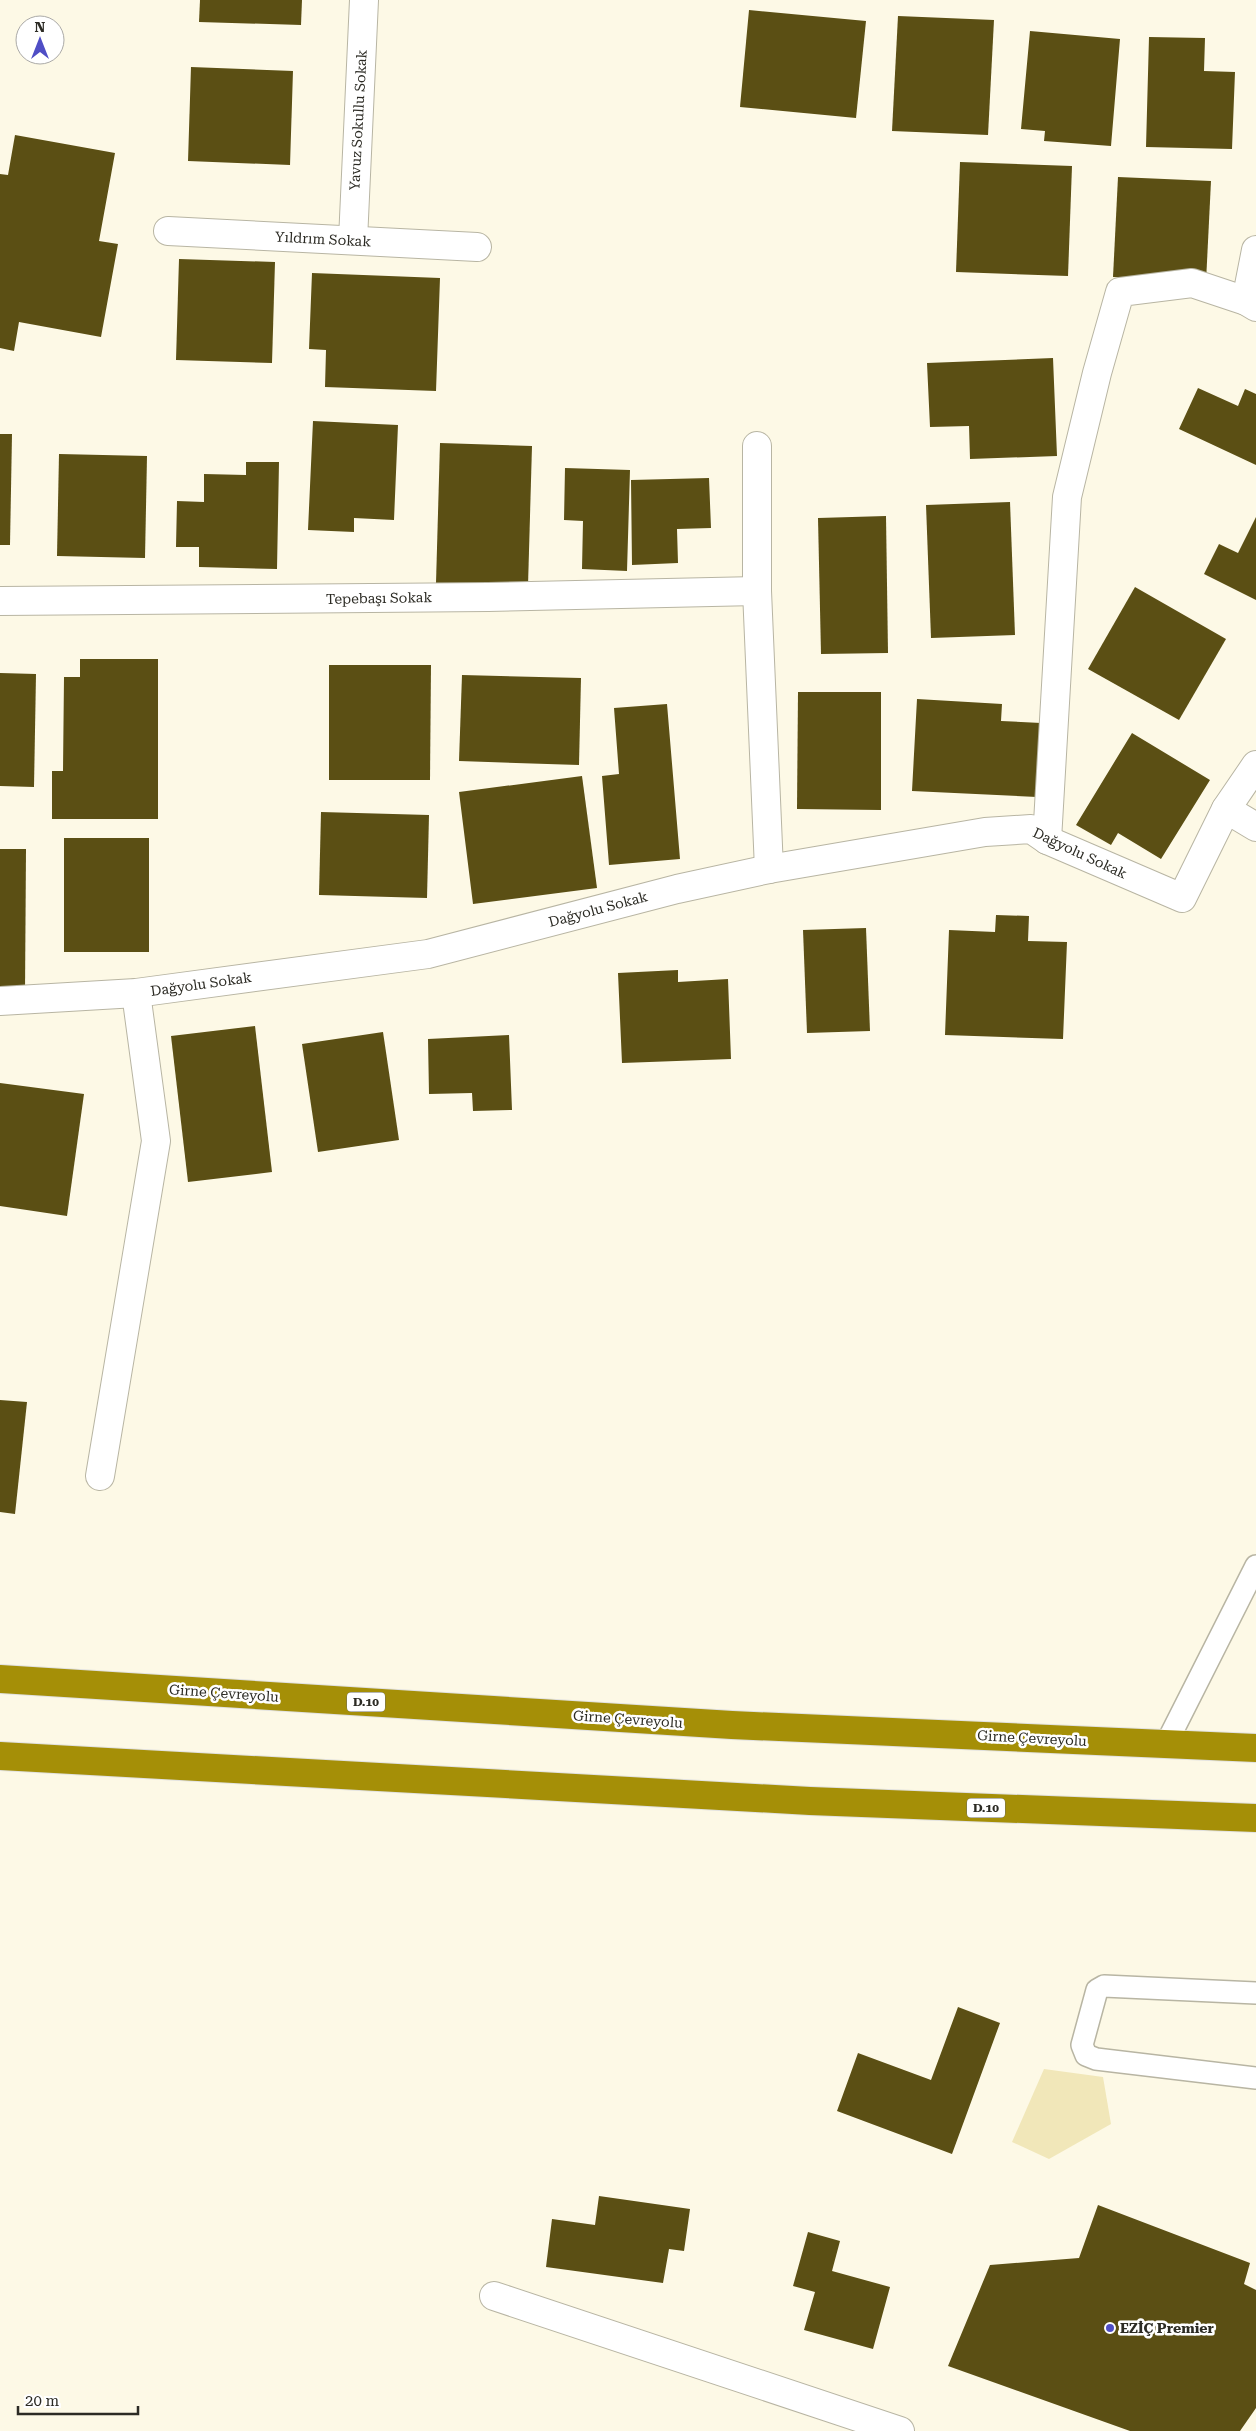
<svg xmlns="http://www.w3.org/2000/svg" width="1256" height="2431" font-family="'Roboto Serif',serif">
  <rect width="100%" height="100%" fill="#fdf9e6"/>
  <path fill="#f1e7b9" d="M1044 2069 1103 2077 1111 2124 1049 2159 1012 2142Z"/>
  <g fill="#5b4f14">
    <path d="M200 0H302L301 25 199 22Z"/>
    <path d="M749 10 866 21 856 118 740 107Z"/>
    <path d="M898 16 994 20 988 135 892 131Z"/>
    <path d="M1030 31 1120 39 1111 146 1044 141 1045 131 1021 129Z"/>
    <path d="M1149 37 1205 38 1204 71 1235 72 1232 149 1146 147Z"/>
    <path d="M191 67 293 71 290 165 188 161Z"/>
    <path d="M15 135 115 153 99 241 118 244 101 337 19 322 14 351 0 348V174L8 175Z"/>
    <path d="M960 162 1072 166 1068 276 956 272Z"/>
    <path d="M1118 177 1211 181 1206 282 1113 277Z"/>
    <path d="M179 259 275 262 272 363 176 360Z"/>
    <path d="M312 273 440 278 436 391 325 387 326 350 309 349Z"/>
    <path d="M1053 358 1057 456 970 459 969 426 930 427 927 363Z"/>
    <path d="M1198 388 1238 406 1245 389 1256 394V465L1179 429Z"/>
    <path d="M313 421 398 425 394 520 354 518V532L308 530Z"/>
    <path d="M0 434H12L10 545H0Z"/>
    <path d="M440 443 532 446 528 586 436 583Z"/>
    <path d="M59 454 147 456 145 558 57 556Z"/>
    <path d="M246 462H279L277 569 199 567V547H176L177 501 204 502V474L246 475Z"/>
    <path d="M565 468 630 470 627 571 582 569 583 521 564 520Z"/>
    <path d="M709 478 711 528 677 529 678 563 632 565 631 480Z"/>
    <path d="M1010 502 1015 635 931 638 926 505Z"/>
    <path d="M886 516 888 653 821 654 818 518Z"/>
    <path d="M1256 517V600L1204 574 1219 544 1238 553Z"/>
    <path d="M1135 587 1226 639 1179 720 1088 669Z"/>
    <path d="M80 659H158V819H52V771H63L64 677H80Z"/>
    <path d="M329 665H431L430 780H329Z"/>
    <path d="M0 673 36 674 34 787 0 786Z"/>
    <path d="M462 675 581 678 579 765 459 761Z"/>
    <path d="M798 692H881V810L797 809Z"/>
    <path d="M917 699 1002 704 1001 721 1041 723 1037 797 912 791Z"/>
    <path d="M667 704 680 859 609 865 602 776 619 774 614 708Z"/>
    <path d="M1132 733 1210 780 1161 859 1118 833 1111 845 1076 825Z"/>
    <path d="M582 776 597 888 473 904 459 792Z"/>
    <path d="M321 812 429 815 427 898 319 895Z"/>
    <rect x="64" y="838" width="85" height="114"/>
    <path d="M0 849H26L25 992H0Z"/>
    <path d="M996 915 1029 916 1028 941 1067 942 1063 1039 945 1035 949 930 995 932Z"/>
    <path d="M866 928 870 1031 807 1033 803 930Z"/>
    <path d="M678 970V982L728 979 731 1059 622 1063 618 973Z"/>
    <path d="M255 1026 272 1172 188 1182 171 1036Z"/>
    <path d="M383 1032 399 1140 318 1152 302 1044Z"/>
    <path d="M509 1035 512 1110 473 1111 472 1093 429 1094 428 1039Z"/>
    <path d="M0 1083 84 1094 67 1216 0 1206Z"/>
    <path d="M0 1400 27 1402 15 1514 0 1512Z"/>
    <path d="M958 2007 1000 2023 952 2154 837 2111 858 2053 931 2080Z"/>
    <path d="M599 2196 690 2209 684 2251 669 2249 663 2283 546 2267 552 2219 595 2225Z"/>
    <path d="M1098 2205 1250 2263 1244 2284 1256 2290V2408L1240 2431H1130L948 2366 990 2265 1079 2258Z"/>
    <path d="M808 2232 840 2241 832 2271 890 2287 873 2349 804 2330 815 2292 793 2286Z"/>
  </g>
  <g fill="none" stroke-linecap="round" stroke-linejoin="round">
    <g stroke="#b8b5a3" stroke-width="24">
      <g id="lane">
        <path d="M1166 1744 1256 1566"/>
        <path d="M1256 1993 1104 1986 1097 1990 1082 2045 1086 2055 1096 2059 1256 2078"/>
      </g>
    </g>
    <g stroke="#b8b5a3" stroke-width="30">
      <g id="street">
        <path d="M168 231 477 247"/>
        <path d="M353 240 364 0"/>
        <path d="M1256 250 1246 301 1256 307"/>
        <path d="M757 446V591L769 869"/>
        <path d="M0 601 488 597 757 591"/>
        <path d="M1226 809 1256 827"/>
        <path d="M1047 840 1067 497 1097 373 1120 292 1192 283 1246 301"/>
        <path d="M0 1001 136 993 428 954 677 889 769 869 985 832 1031 829 1047 840 1182 898 1226 809 1256 765"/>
        <path d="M100 1476 156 1141 136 993"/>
        <path d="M494 2296 900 2431"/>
      </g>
    </g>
    <g stroke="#e1e1e0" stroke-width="30">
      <g id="highway">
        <path d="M0 1679 732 1725 1256 1748"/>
        <path d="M0 1756 810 1801 1256 1818"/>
      </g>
    </g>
    <use href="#lane" stroke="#fff" stroke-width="21"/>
    <use href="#street" stroke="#fff" stroke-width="28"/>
    <use href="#highway" stroke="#a58f07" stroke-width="28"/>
  </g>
  <circle fill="#4f4ec5" stroke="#fff" stroke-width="2" cx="1110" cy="2328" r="5"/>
  <g text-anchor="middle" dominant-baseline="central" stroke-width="5" stroke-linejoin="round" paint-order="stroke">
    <g fill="#fff" stroke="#6b6b66" stroke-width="1">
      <rect x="347" y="1692.5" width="38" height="19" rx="4"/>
      <rect x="967" y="1798.5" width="38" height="19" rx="4"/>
    </g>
    <g font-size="12" font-weight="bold" fill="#2c2b24">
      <text x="366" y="1702">D.10</text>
      <text x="986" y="1808">D.10</text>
    </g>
    <g font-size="14" fill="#2c2b24" stroke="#fff">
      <text transform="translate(358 120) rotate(-87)">Yavuz Sokullu Sokak</text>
      <text transform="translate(323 239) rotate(3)">Yıldrım Sokak</text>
      <text transform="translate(379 598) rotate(-1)">Tepebaşı Sokak</text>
      <text transform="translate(1080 853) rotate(25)">Dağyolu Sokak</text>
      <text transform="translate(598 909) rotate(-15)">Dağyolu Sokak</text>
      <text transform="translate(201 984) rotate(-8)">Dağyolu Sokak</text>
      <text transform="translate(224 1693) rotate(4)">Girne Çevreyolu</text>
      <text transform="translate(628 1719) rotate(4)">Girne Çevreyolu</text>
      <text transform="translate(1032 1738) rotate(3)">Girne Çevreyolu</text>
    </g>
    <g font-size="14" font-weight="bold" fill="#2c2b24" stroke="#fff" text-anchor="start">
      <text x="1120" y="2328">EZİÇ Premier</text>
    </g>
  </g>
  <g transform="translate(40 40)"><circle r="24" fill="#ffffff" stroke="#abaaa7"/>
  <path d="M0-4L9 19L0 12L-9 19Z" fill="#4f4ec5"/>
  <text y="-8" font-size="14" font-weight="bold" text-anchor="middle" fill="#2c2b24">N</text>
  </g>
  <path d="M18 2406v8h120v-8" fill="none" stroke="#2c2b24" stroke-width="2.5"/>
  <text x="25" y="2406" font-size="15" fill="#2c2b24" stroke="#ffffff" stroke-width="4" paint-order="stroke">20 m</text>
</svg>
